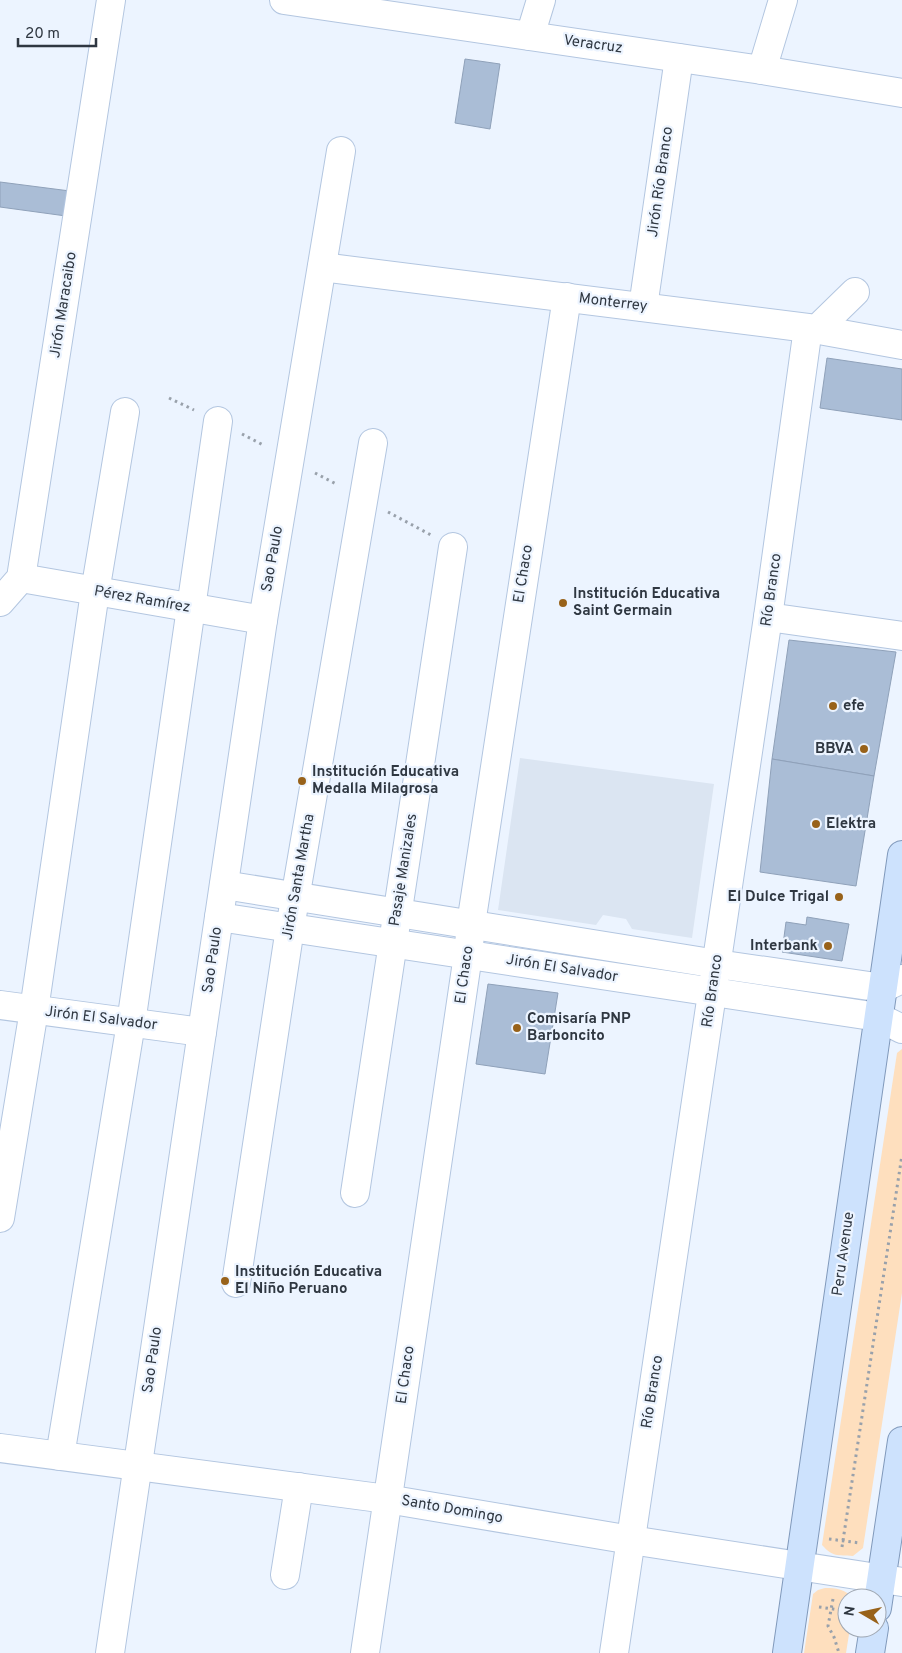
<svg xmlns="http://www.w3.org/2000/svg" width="902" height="1653" font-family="Overpass,sans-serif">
  <rect width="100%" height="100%" fill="#ecf4ff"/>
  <path fill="#dbe5f2" d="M520 758 714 784 692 938 632 929 626 919 603 915 596 925 498 910Z"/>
  <g fill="#fedfbe">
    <path d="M902 1049V1293L863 1548 853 1556C837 1555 833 1557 822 1545L897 1053Z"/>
    <path d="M825 1588C836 1588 846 1589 852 1598H847V1628H850L846 1653H804L813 1594 818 1590Z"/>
  </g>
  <g fill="#aabdd6" stroke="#8fa1b9">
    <path d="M465 59 500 64 490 129 455 123Z"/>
    <path d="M0 182 70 191 66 216 0 207Z"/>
    <path d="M827 358 902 369V420L820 408Z"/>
    <path d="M789 640 896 652 874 776 772 759Z"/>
    <path d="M772 759 874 776 856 886 760 872Z"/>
    <path d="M807 917 849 924 842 961 782 952 786 922 806 925Z"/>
    <path d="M488 984 558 993 545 1074 476 1064Z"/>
  </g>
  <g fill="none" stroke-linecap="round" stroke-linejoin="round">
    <g stroke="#b3c6e0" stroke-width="30">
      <g id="minor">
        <path d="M284 0 762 70 902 93"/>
        <path d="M530 36 541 0"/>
        <path d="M762 70 783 0"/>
        <path d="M322 267 808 328 902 345"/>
        <path d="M643 307 679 58"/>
        <path d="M816 330 855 292"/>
        <path d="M21 578 263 620"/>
        <path d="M0 602 21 578 111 0"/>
        <path d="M768 617 902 636"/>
        <path d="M224 885 717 964 883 988 902 979"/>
        <path d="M219 917 878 1017 902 1029"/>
        <path d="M0 1005 202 1032"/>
        <path d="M355 1193 453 547"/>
        <path d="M0 1218 34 1010 95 592 125 412"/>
        <path d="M236 1283 290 928 373 443"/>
        <path d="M0 1448 387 1499 631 1540 902 1582"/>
        <path d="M60 1456 131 1023 218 421"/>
        <path d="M285 1575 299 1487"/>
        <path d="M110 1653 263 620 341 151"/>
        <path d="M365 1653 468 955 471 924 567 297"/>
        <path d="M614 1653 768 617 808 328"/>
      </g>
    </g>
    <g stroke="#8099bb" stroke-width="30">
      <g id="major">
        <path d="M877 1608 902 1441"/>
        <path d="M787 1653 902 855"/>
        <path d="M870 1653 874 1628"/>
      </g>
    </g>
    <g stroke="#99a1ab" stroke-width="3" stroke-dasharray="2.5 4" stroke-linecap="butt">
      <path d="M169 398 194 410"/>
      <path d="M242 434 265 446"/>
      <path d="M315 473 338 485"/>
      <path d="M388 512 431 535"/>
      <path d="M829 1539 860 1543"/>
      <path d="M842 1547 902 1155"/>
      <path d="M833 1599 828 1626 834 1637 839 1653"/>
      <path d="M819 1607 847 1611"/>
    </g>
    <use href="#minor" stroke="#fff" stroke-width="28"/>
    <use href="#major" stroke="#cde2fd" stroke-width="28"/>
  </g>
  <g fill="#98621a" stroke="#ecf4ff" stroke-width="2">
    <circle cx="563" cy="603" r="5"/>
    <circle cx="833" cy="706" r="5"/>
    <circle cx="864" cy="749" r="5"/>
    <circle cx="302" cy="781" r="5"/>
    <circle cx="816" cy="824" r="5"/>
    <circle cx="839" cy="897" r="5"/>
    <circle cx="828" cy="946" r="5"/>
    <circle cx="517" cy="1028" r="5"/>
    <circle cx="225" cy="1281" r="5"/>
  </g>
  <g text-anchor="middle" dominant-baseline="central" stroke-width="4.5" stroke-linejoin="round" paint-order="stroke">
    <g font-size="15" fill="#2f3741" stroke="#ecf4ff">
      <text transform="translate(593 45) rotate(8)">Veracruz</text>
      <text transform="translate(661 182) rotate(-82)">Jirón Río Branco</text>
      <text transform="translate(613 303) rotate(7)">Monterrey</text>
      <text transform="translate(64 305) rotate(-81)">Jirón Maracaibo</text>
      <text transform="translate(273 559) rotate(-80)">Sao Paulo</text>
      <text transform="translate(524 574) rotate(-81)">El Chaco</text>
      <text transform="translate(772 590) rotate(-82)">Río Branco</text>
      <text transform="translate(142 600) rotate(10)">Pérez Ramírez</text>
      <text transform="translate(404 870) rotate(-81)">Pasaje Manizales</text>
      <text transform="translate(299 877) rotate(-80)">Jirón Santa Martha</text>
      <text transform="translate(213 960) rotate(-82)">Sao Paulo</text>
      <text transform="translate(562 969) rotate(9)">Jirón El Salvador</text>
      <text transform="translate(465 975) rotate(-82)">El Chaco</text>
      <text transform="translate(713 991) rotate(-82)">Río Branco</text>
      <text transform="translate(101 1019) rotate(7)">Jirón El Salvador</text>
      <text transform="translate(844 1254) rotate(-82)">Peru Avenue</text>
      <text transform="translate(153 1360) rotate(-82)">Sao Paulo</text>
      <text transform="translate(406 1375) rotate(-82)">El Chaco</text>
      <text transform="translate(653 1392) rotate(-81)">Río Branco</text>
      <text transform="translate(452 1510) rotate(10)">Santo Domingo</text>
    </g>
    <g font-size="15" font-weight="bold" fill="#2f3741" stroke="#ecf4ff" text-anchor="start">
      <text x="573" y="594">Institución Educativa<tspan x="573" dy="17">Saint Germain</tspan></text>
      <text x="843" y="706">efe</text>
      <text x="854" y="749" text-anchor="end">BBVA</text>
      <text x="312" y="772">Institución Educativa<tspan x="312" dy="17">Medalla Milagrosa</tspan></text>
      <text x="826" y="824">Elektra</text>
      <text x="829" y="897" text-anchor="end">El Dulce Trigal</text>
      <text x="818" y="946" text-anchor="end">Interbank</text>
      <text x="527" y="1019">Comisaría PNP<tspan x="527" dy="17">Barboncito</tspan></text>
      <text x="235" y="1272">Institución Educativa<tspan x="235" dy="17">El Niño Peruano</tspan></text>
    </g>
  </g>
  <g transform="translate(862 1613) rotate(279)"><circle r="24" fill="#ecf4ff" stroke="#a0a8b3"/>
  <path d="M0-4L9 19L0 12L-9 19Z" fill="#98621a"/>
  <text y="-8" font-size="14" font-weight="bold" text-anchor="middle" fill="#2f3741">N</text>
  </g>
  <path d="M18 38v8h78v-8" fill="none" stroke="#2f3741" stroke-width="2.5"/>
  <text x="25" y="38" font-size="15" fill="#2f3741" stroke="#ecf4ff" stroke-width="4" paint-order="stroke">20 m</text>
</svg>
